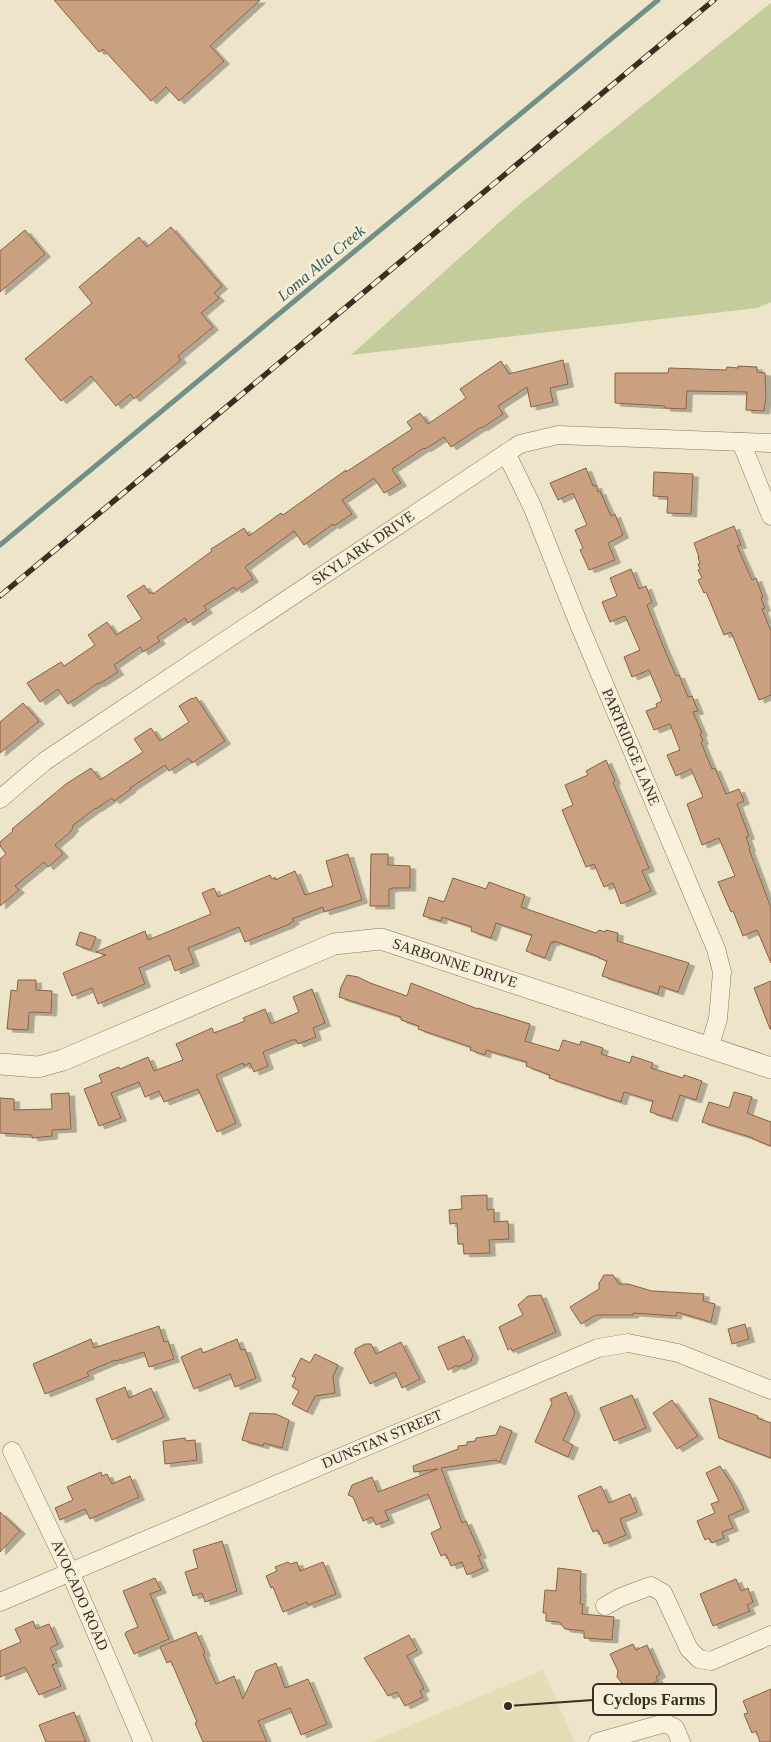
<svg xmlns="http://www.w3.org/2000/svg" width="771" height="1742" font-family="Georgia,serif">
  <defs>
    <filter id="shadow"><feDropShadow dx="5.5" dy="3" stdDeviation="0" flood-color="#0004"/></filter>
  </defs>
  <rect width="100%" height="100%" fill="#ede4c9"/>
  <path fill="#e3ddb6" d="M543 1670 575 1742H371Z"/>
  <path fill="#c4cc9c" d="M771 3V302L757 308 351 355 521 203Z"/>
  <g fill="none" stroke-linecap="round" stroke-linejoin="round">
    <path stroke="#709089" stroke-width="5" d="M0 545 658 0"/>
  </g>
  <g fill="#caa180" stroke="#886144" filter="url(#shadow)">
    <path d="M54 0H260L210 46 224 61 179 101 166 87 151 101 103 49 99 52Z"/>
    <path d="M171 227 222 286 214 293 219 298 201 313 213 327 178 356 181 360 134 399 130 394 116 406 91 376 61 401 25 359 92 303 79 287 139 237 147 247Z"/>
    <path d="M25 230 45 254 0 292V251Z"/>
    <path d="M563 360 568 384 550 388 553 402 531 407 527 387 498 406 503 414 482 428 481 427 451 447 444 437 425 449 424 448 392 469 401 483 384 493 374 478 342 500 352 514 334 526 333 524 304 545 294 531 245 567 253 579 236 590 234 587 204 606 207 610 188 623 185 618 157 637 160 641 143 652 140 647 114 665 118 672 99 684 98 683 68 704 58 689 40 702 27 683 61 662 64 666 95 645 88 635 107 622 116 635 142 619 127 596 144 585 150 594 152 592 153 594 212 551 211 549 244 528 249 536 281 513 283 515 346 470V472L412 429 407 422 420 413 428 424 466 398 460 389 501 361 509 374Z"/>
    <path d="M738 366 757 367V372L765 373 766 397 764 411 746 410 747 392 687 391 686 409 665 408V406L615 403V373H668L669 368 726 370 727 367 738 368Z"/>
    <path d="M586 468 593 486 596 485 598 492 600 491 611 516 615 514 623 535 608 543 615 560 589 570 580 550 583 548 575 530 587 525 573 493 558 500 550 483Z"/>
    <path d="M654 472 693 474 691 514 667 513 668 497 653 496Z"/>
    <path d="M734 526 741 545 737 546 752 580 756 578 763 597 761 598 765 608 762 609 771 631V695L759 700 731 632 724 635 706 592 704 593 698 580 702 578 698 570 700 569 698 564H700L698 557H699L694 543Z"/>
    <path d="M631 569 639 589 646 586 652 602 647 605 663 646 676 676 679 675 688 697 692 696 698 711 693 712 702 733 700 734 703 741 701 742 712 769 715 768 726 794 739 789 744 801 737 804 749 836 746 837 750 848 749 849 771 908V963L757 930 743 936 733 911 731 912 718 882 735 876 719 838 702 845 687 804 703 797 691 769 676 776 667 755 680 750 670 724 654 730 646 711 657 707 656 704 662 701 649 670 632 677 624 657 640 650 625 616 610 622 602 602 617 596 610 578Z"/>
    <path d="M196 697 225 741 192 763 189 758 169 771 165 765 130 788 131 789 114 801 112 798 96 809V808L72 826 73 828 68 834 55 845 63 854 48 867 44 862 15 886 19 890 0 906V859L6 854 0 846V842L13 831 12 829 66 784 91 768 100 780 143 752 134 739 151 728 160 741 189 722 179 706 192 698 193 699Z"/>
    <path d="M23 703 39 721 0 753V722Z"/>
    <path d="M606 760 615 781 613 782 649 868 642 871 651 891 621 904 613 883 604 887 594 864 586 867 562 810 573 805 565 785 588 775 586 771Z"/>
    <path d="M348 854 362 900 324 912 323 907 292 919 294 921 290 923V924L245 942 239 927 220 935 188 948 194 963 175 971 169 955 139 968 145 984 98 1004 92 988 72 996 63 973 106 955 96 952 145 931 148 940 211 914 202 893 214 888 218 897 270 875 272 879 275 877V880L295 871 305 895 333 886 326 861Z"/>
    <path d="M371 854H388V865L410 866V888H392V889H389V906H370Z"/>
    <path d="M453 878 486 889 489 882 505 888 525 895 521 907 596 933 599 930 605 932 606 930 618 933 617 941 689 963 678 992 660 986 658 994 602 976 607 961 599 958V957L554 941V943L551 942 545 958 526 951 532 935 496 923 491 938 471 931 472 927 442 917 441 921 423 916 429 897 444 902Z"/>
    <path d="M80 932 96 937 91 950 76 945Z"/>
    <path d="M347 975 358 977 370 983 407 996 411 983 478 1009V1008L530 1024 525 1041 559 1051 563 1040 580 1045 581 1041 603 1048 601 1054 630 1063 632 1056 653 1063 651 1068 683 1078 684 1075 702 1081 696 1100 680 1095 672 1119 650 1112 653 1101 624 1092 621 1102 549 1078 550 1075 526 1066 527 1062 486 1050 485 1055 470 1050 471 1047 418 1029 419 1026 401 1020V1017L339 997 341 987Z"/>
    <path d="M18 980H36V990L52 991 51 1013 32 1012 29 1013 28 1030 7 1029 11 990 17 991Z"/>
    <path d="M771 981V1029H770L754 988Z"/>
    <path d="M312 989 325 1023 313 1028 316 1037 298 1044 296 1040H292L263 1052 268 1066 254 1072 250 1063 244 1066 243 1063 216 1075 236 1123 217 1132 198 1089 164 1102 159 1091 145 1097 139 1082 111 1093 121 1118 99 1126 84 1089 102 1082 99 1075 119 1067 120 1069 148 1057 154 1071 183 1060 176 1044 212 1028 214 1033 245 1021 243 1018 265 1009 271 1024 299 1012 293 997Z"/>
    <path d="M734 1092 752 1097 747 1113 771 1122V1146L753 1139V1138L702 1122 709 1102 729 1108Z"/>
    <path d="M69 1093 71 1129 52 1130V1136L32 1138V1135L0 1133V1098L14 1099V1110L52 1109 51 1094Z"/>
    <path d="M487 1195V1210L494 1209V1222L508 1221 509 1239 489 1240 490 1253 464 1254 463 1244H458L457 1223 450 1224 449 1210 462 1209 461 1196Z"/>
    <path d="M604 1275H613L619 1284H628L652 1291 704 1294 703 1301 715 1304 711 1322 677 1312 676 1316 633 1313V1315H596L581 1324 570 1307 599 1289V1283Z"/>
    <path d="M541 1295 556 1332 512 1351 511 1348 508 1350 499 1327 523 1315 518 1305 528 1296Z"/>
    <path d="M745 1324 749 1339 732 1344 728 1329Z"/>
    <path d="M159 1326 164 1342 168 1341 174 1359 149 1367 144 1352 116 1361 115 1360 87 1372 89 1376 45 1394 33 1364 91 1339 94 1348Z"/>
    <path d="M464 1336 473 1355 471 1361 458 1367 457 1365 448 1370 438 1347Z"/>
    <path d="M237 1339 241 1350 245 1349 256 1378 235 1387 230 1374 194 1389 181 1357 201 1348 203 1353Z"/>
    <path d="M401 1342 420 1379 402 1388 395 1372 370 1384 354 1352 356 1351 355 1349 365 1344H371L376 1354Z"/>
    <path d="M315 1354 338 1365 333 1377 335 1393 315 1396 307 1412 292 1404 299 1391 292 1387 296 1378 292 1376 301 1358 310 1363Z"/>
    <path d="M125 1387 129 1398 151 1388 164 1417 112 1440 96 1399Z"/>
    <path d="M566 1392 575 1413 563 1440 573 1445 568 1457 535 1442 552 1403 550 1399Z"/>
    <path d="M632 1395 646 1428 614 1441 600 1408Z"/>
    <path d="M709 1398 758 1416 757 1418 771 1423V1458L719 1438Z"/>
    <path d="M672 1400 698 1436 677 1449 653 1413Z"/>
    <path d="M250 1413 276 1414 289 1420 282 1448 264 1443 263 1446 242 1440Z"/>
    <path d="M500 1426 512 1431 500 1462 495 1460 441 1468 462 1523 466 1521 481 1555 478 1556 483 1568 467 1575 462 1562 451 1566 446 1554 441 1556 431 1533 441 1528 428 1494 385 1511 389 1520 376 1525 372 1517 363 1521 353 1497 348 1495 352 1485 372 1477 378 1492 438 1469 414 1472 413 1466 458 1449V1446L467 1445V1442L475 1441 476 1438 496 1435Z"/>
    <path d="M185 1438 186 1441 195 1440 197 1460 165 1464 163 1441Z"/>
    <path d="M720 1466 733 1486 744 1509 728 1516 733 1528 722 1532 724 1538 712 1543 709 1538 705 1540 697 1521 715 1513 711 1504 719 1501 706 1473Z"/>
    <path d="M101 1472 102 1476 107 1474 112 1484 130 1476 139 1497 90 1519 85 1509 60 1520 55 1508 73 1500 67 1487Z"/>
    <path d="M601 1486 609 1503 630 1494 637 1512 620 1519 626 1535 604 1544 598 1530 593 1532 578 1496Z"/>
    <path d="M0 1512 20 1531 0 1552Z"/>
    <path d="M222 1541 237 1591 205 1602 202 1593 193 1596 185 1572 198 1568 193 1550Z"/>
    <path d="M288 1562 290 1564 297 1562 300 1571 323 1562 336 1594 308 1605 307 1602 283 1612 273 1587 271 1588 266 1576 277 1571 275 1567Z"/>
    <path d="M558 1568 581 1571 580 1591H581L580 1604H583L582 1614 614 1617 612 1640 584 1638V1631L565 1629 559 1622 546 1621V1613H543L545 1590 556 1591Z"/>
    <path d="M155 1578 161 1590 150 1594 169 1639 134 1654 125 1634 126 1632 138 1627 123 1591Z"/>
    <path d="M736 1579 741 1591 748 1588 753 1602 747 1605 750 1611 713 1626 700 1594Z"/>
    <path d="M33 1621 36 1629 49 1624 58 1644 50 1648 57 1663 52 1665 61 1686 39 1695 25 1667 0 1677V1651L21 1642 15 1629Z"/>
    <path d="M196 1632 205 1653 203 1654 216 1684 234 1676 243 1699 256 1671 276 1663 285 1688 308 1679 327 1724 301 1735 290 1708 258 1721 267 1742H203L195 1723 197 1722 171 1661 167 1663 160 1647Z"/>
    <path d="M409 1635 417 1650 407 1656 424 1688 420 1691 423 1697 405 1706 397 1692 388 1696 364 1658Z"/>
    <path d="M633 1644 636 1650 647 1645 660 1674 656 1677 658 1681 631 1693 626 1692 622 1683 617 1677 618 1671 610 1654Z"/>
    <path d="M771 1689V1742H760L756 1731 752 1733 744 1714 748 1713 743 1701Z"/>
    <path d="M74 1712 86 1742H46L39 1725Z"/>
  </g>
  <g fill="none" stroke-linecap="round" stroke-linejoin="round">
    <g stroke="#89765e" stroke-width="19">
      <g id="minor">
        <path d="M741 442 771 516"/>
        <path d="M506 453 532 506 578 622 716 949 722 972 718 1019 709 1048"/>
        <path d="M0 799 45 761 520 444 558 435 771 443"/>
        <path d="M12 1451 70 1572 143 1742"/>
        <path d="M0 1602 598 1348 628 1343 678 1353 771 1390"/>
        <path d="M605 1606 621 1597 651 1586 663 1593 689 1649 699 1659 711 1661 771 1635"/>
        <path d="M598 1742 665 1723 675 1728 681 1742"/>
      </g>
    </g>
    <g stroke="#89765e" stroke-width="22">
      <path id="tertiary" d="M0 1064 38 1067 63 1060 334 944 381 939 771 1068"/>
    </g>
    <use href="#minor" stroke="#f8f1dc" stroke-width="18"/>
    <use href="#tertiary" stroke="#f8f1dc" stroke-width="21"/>
    <g stroke="#3a2e21" stroke-width="5.5">
      <path id="rail" d="M0 596 714 0"/>
    </g>
    <use href="#rail" stroke="#f5eed8" stroke-width="4" stroke-dasharray="11" stroke-linecap="butt"/>
  </g>
  <g text-anchor="middle" dominant-baseline="central" stroke-width="5" stroke-linejoin="round" paint-order="stroke">
    <g font-size="15" fill="#3a2e21" stroke="#f5eed8">
      <text transform="translate(363 548) rotate(-34)">SKYLARK DRIVE</text>
      <text transform="translate(631 747) rotate(67)">PARTRIDGE LANE</text>
      <text transform="translate(455 963) rotate(18)">SARBONNE DRIVE</text>
      <text transform="translate(382 1439) rotate(-23)">DUNSTAN STREET</text>
      <text transform="translate(80 1595) rotate(66)">AVOCADO ROAD</text>
    </g>
    <g font-size="16" font-style="italic" fill="#315958" stroke="#f5eed8">
      <text transform="translate(321 263) rotate(-40)">Loma Alta Creek</text>
    </g>
  </g>
  <path fill="none" stroke="#3a2e21" stroke-width="2" d="M508 1706L593 1700"/>
  <circle fill="#3a2e21" stroke="#f5eed8" stroke-width="2" cx="508" cy="1706" r="5"/>
  <rect fill="#f5eed8" stroke="#3a2e21" stroke-width="2" x="593" y="1684" width="123" height="31" rx="5"/>
  <g font-size="16" text-anchor="middle" font-weight="bold" fill="#3a2e21">
    <text x="654" y="1705">Cyclops Farms</text>
  </g>
</svg>
